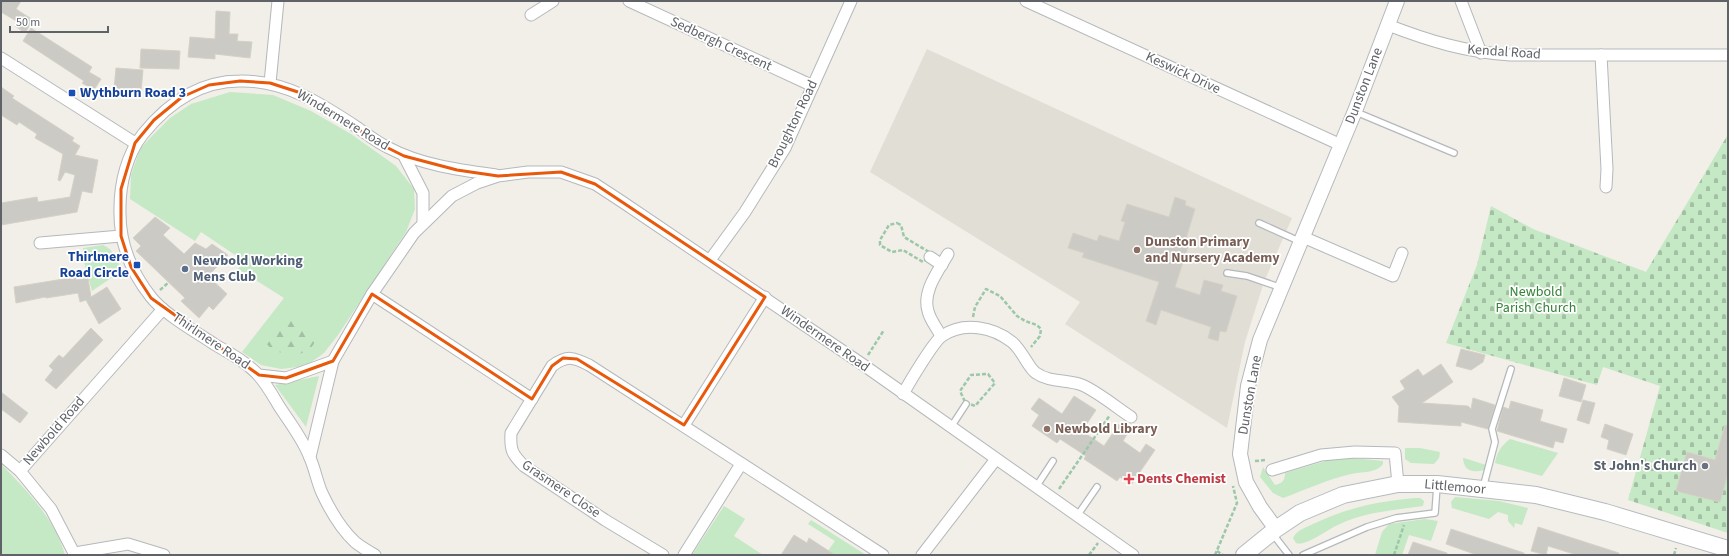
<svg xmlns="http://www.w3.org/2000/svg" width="1729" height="556" font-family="'Source Sans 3',sans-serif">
  <defs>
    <pattern id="forest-firs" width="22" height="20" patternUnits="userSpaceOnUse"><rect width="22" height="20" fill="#c5e8c5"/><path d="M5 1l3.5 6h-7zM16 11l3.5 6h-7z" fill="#a3c0a4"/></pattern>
    <pattern id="cemetery-stones" width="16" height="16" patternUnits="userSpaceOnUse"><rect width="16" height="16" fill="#c5e8c5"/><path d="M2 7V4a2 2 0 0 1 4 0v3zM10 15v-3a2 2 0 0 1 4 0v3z" fill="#a3c0a4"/></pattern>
  </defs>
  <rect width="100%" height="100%" fill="#f1efe8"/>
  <path fill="#e1ded6" d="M927 49 1292 218 1264 282 1245 342 1227 428 1065 324 1080 302 870 172Z"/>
  <g fill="#c5e8c5">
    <path d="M230 92 273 95 311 111 351 134 396 166 414 189 415 209 406 232 338 335 324 353 306 366 281 369 261 365 242 352 284 298 238 269 244 261 201 232 195 241 130 199 131 175 140 149 151 137 170 118 191 104Z"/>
    <path d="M103 245C114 250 119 260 120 272L92 291 83 258V248Z"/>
    <path d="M319 376 306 427 275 385Z"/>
    <path d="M1510 439 1558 453 1542 476 1495 463C1497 452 1501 446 1510 439Z"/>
    <path d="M1405 448H1420L1440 452 1439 458 1434 464 1411 463 1405 459Z"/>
    <path d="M1353 458 1383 461V464C1377 473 1361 472 1351 474 1328 479 1305 490 1283 498L1273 493 1260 477 1263 467 1275 485C1282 483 1285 481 1285 473L1329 460Z"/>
    <path d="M1463 458H1464L1486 465 1484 470C1472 473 1464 471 1463 458Z"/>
    <path d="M1 464C27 491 55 519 65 555H1Z"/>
    <path d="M1455 497 1499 501 1528 508 1522 525 1515 523 1514 528 1508 521V515L1498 512 1489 519 1452 508 1451 502Z"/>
    <path d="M1415 498H1420L1424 501 1423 506C1395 510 1363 512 1338 525 1328 529 1305 547 1296 543L1293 538C1297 530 1305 528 1313 524 1350 507 1375 502 1415 498Z"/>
    <path d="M724 506 745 519 734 536 763 555H692Z"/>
    <path d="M1425 519 1438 521 1431 541 1409 535 1402 555H1375L1382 532 1389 524Z"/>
    <path d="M811 520 866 555H825L835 541 808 524Z"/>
  </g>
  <path fill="url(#forest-firs)" d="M290 316 315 333C317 346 310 349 300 354 290 354 273 354 267 344Z"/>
  <path fill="url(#cemetery-stones)" d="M1728 101V533L1628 500 1660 386 1603 367 1597 385 1446 343 1477 265 1491 206 1533 229 1646 272 1727 136Z"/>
  <g fill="#cccac5" stroke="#d6d1c6">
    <path d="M1 1H21L16 9 33 20 25 33 15 26 18 22 1 12Z"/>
    <path d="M216 11 230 12 229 34H238L237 41 252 42 250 58 215 54V59L188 57 190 37 215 39Z"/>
    <path d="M31 28 92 67 89 72 101 79 94 90 82 83 84 81 23 41Z"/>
    <path d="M141 49 180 51 179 69 140 68Z"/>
    <path d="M116 68 143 70 141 91 114 89Z"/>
    <path d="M1 87 14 96 12 98 74 138 72 141 80 146 75 155 98 160 92 193 82 191 77 212 1 225V203L37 197 38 202 70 197 75 175 65 172 60 181 58 180 63 154 35 138 37 134 19 122 17 125 1 115Z"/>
    <path d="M1175 197 1186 201 1185 205 1195 209 1185 242 1189 244 1175 287 1200 295 1204 280 1223 285 1221 291 1237 296 1226 332 1220 331 1218 341 1208 338 1211 327 1161 310 1156 325 1146 321 1159 282 1082 257 1084 253 1068 248 1073 233 1097 241 1099 235 1119 241 1125 222 1121 221 1127 204 1169 217Z"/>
    <path d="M155 217 170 228 163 235 184 254 195 243 206 249 212 244 228 255 208 276 227 294 213 310 209 306 199 318 181 301 185 298 136 251 141 246 133 238Z"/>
    <path d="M76 277V280L88 278 91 297 107 287 121 309 99 324 86 300 80 302 78 293 46 298 45 297 16 303 14 287Z"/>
    <path d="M91 328 103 340 56 389 45 380 53 370 49 366 59 355 63 358Z"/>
    <path d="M1461 349 1485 355 1483 362 1471 370 1456 366Z"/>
    <path d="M1441 364 1453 382 1422 403 1468 406 1471 409 1473 398 1495 405 1488 429 1461 422V426L1398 422 1399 406 1392 397 1405 389 1400 381 1418 369 1423 376Z"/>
    <path d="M1564 378 1586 385 1581 402 1559 396Z"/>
    <path d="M1 392 28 413 20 423 1 409Z"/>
    <path d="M1074 396 1096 410 1082 431 1104 446 1119 424 1129 431 1123 441 1140 453 1146 444 1155 450 1131 485 1120 477 1117 481 1084 459 1086 456 1060 439 1057 443 1032 426 1039 415 1031 409 1039 398 1062 414Z"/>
    <path d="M1583 400 1595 403 1589 424 1577 420Z"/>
    <path d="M1511 401 1543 410 1540 421 1567 429 1563 443 1555 441 1553 448 1497 431 1503 407 1509 409Z"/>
    <path d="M1605 424 1633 434 1626 455 1607 449 1609 440 1601 437Z"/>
    <path d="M1725 425 1728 426V473L1720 502 1676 491 1687 452 1715 460Z"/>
    <path d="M1538 527 1619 553 1618 555H1577L1548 546 1546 555 1531 551Z"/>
    <path d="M1451 529 1524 553V555H1477L1446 544Z"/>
    <path d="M794 535 807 543 809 538 835 555H781Z"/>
    <path d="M1413 542 1447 553V555H1408Z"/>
  </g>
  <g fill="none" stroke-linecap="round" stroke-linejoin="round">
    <g stroke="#b5b8bc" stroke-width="8">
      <g id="service">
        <path d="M1356 112 1454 153"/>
        <path d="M1259 223 1301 242"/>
        <path d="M1227 273 1247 276 1282 288"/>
        <path d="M951 427 966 404"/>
        <path d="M1036 487 1053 461"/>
        <path d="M1483 488 1495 442 1492 429 1511 369"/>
        <path d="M1077 516 1097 487"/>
        <path d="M1272 533 1289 555"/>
        <path d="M1303 555 1367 527 1396 518 1435 513 1437 486"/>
      </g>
    </g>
    <g stroke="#b5b8bc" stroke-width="13">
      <g id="minor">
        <path d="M629 1 813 86"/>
        <path d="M1026 1 1341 145"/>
        <path d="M1461 1 1481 53"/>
        <path d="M531 15 553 1"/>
        <path d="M1388 25C1429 41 1466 52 1510 55H1728"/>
        <path d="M1601 55 1607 169 1606 187"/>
        <path d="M1 58 135 143"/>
        <path d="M270 83 278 1"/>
        <path d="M404 156 423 193V223"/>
        <path d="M1303 237 1393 276 1402 253"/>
        <path d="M40 243 121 236"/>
        <path d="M930 257 942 265"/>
        <path d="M710 260 745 212 785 148 851 1"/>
        <path d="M372 294 532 399"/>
        <path d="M941 336C937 328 930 320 928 311 922 291 939 270 948 254"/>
        <path d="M259 375 286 378 333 361"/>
        <path d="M903 394C909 383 934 341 942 336 964 321 993 327 1012 342 1022 350 1029 369 1036 373 1050 383 1067 379 1082 385 1098 392 1116 407 1131 417"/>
        <path d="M684 425 765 297"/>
        <path d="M1 455 20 471 51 509 75 555"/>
        <path d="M310 457 333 361 372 294 414 233 452 196 477 183 498 176 528 172H561L595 184 621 201 862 364 1133 555"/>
        <path d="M1272 470 1321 455 1355 452 1395 453 1398 484"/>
        <path d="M20 471 163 309"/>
        <path d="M75 553 128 544 164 555"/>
        <path d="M375 555C368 551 361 547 355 542 341 529 330 510 322 493 317 482 315 469 310 458 303 439 290 423 279 406 273 396 267 385 259 376 247 362 229 353 214 344 196 332 164 314 151 297 131 272 119 241 120 208 120 183 127 154 143 134 168 103 199 81 240 81 285 80 322 104 358 128 368 135 378 143 389 148 421 165 460 170 496 175"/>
        <path d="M663 555 605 520 524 466C512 454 510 450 511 433L552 366C567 355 573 357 589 365L883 555"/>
        <path d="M684 555 741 464"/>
        <path d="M922 555 996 459"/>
      </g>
    </g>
    <g stroke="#b5b8bc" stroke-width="16">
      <path id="tertiary" d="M1276 529 1260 507 1246 482 1240 454 1248 386 1260 340 1355 111 1397 1"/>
    </g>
    <g stroke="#b6babf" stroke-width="18">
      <path id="secondary" d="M1244 555 1276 529 1300 513 1343 495 1398 484H1437L1536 495 1605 512 1728 549"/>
    </g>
    <g stroke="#9cc7a9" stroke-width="2.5" stroke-dasharray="4 2" stroke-linecap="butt">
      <path d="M897 223 901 225 904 237 929 252 930 257 923 262 903 250 892 252 880 245V240L889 225Z"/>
      <path d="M160 290 169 282"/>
      <path d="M973 317 975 307 986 289 1000 296 1017 316 1025 321 1037 325 1041 329 1040 336 1031 347"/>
      <path d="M868 355 884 330"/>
      <path d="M988 374 995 383 975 406 970 404H966L960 391 971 375Z"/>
      <path d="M1255 461 1266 460"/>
      <path d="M1059 489 1110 415"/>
      <path d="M1217 551 1223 555"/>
      <path d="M1089 555 1098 543"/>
      <path d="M1215 555 1237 503 1233 486"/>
      <path d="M1394 555 1404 525"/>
      <path d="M1674 555 1676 548"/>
    </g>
    <use href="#service" stroke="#fff" stroke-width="5.5"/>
    <use href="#minor" stroke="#fff" stroke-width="11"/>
    <use href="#tertiary" stroke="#fff" stroke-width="14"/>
    <use href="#secondary" stroke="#fff" stroke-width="16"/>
  </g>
  <path fill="none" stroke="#e8590c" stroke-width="3" stroke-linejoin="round" d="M240 81 270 83 301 93 386 147 404 156 457 170 498 176 561 172 595 184 765 297 684 425 577 359 563 358 552 366 532 399 372 294 333 361 286 378 259 375 151 298 131 267 121 236V189L135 143 154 120 182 97 209 85Z"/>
  <g fill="#1a4fb4" stroke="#fff" stroke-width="1.5">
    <rect x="68" y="89" width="8" height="8" rx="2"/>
    <rect x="133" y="261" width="8" height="8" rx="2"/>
  </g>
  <g fill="#8d6e63" stroke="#fff" stroke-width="1.5">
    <circle cx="1137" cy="250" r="4"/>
    <circle cx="1047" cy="429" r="4"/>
  </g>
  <circle fill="#5c6f8a" stroke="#fff" stroke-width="1.5" cx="185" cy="269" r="4"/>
  <circle fill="#6b7280" stroke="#fff" stroke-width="1.5" cx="1705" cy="466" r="4"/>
  <path fill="#e0444e" stroke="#fff" stroke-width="1.5" d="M1127 473h4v4h4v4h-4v4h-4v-4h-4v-4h4z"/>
  <g text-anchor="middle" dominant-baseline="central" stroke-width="3.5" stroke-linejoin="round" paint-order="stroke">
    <g font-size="14" fill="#5f6368" stroke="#fff">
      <text transform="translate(721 44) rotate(25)">Sedbergh Crescent</text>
      <text transform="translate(1504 52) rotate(4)">Kendal Road</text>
      <text transform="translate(1183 73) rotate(25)">Keswick Drive</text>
      <text transform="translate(1364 86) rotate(-69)">Dunston Lane</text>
      <text transform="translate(343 120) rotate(31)">Windermere Road</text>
      <text transform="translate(793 124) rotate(-64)">Broughton Road</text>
      <text transform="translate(825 339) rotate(35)">Windermere Road</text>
      <text transform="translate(211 341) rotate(34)">Thirlmere Road</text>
      <text transform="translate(1250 395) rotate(-80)">Dunston Lane</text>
      <text transform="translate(54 431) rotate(-49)">Newbold Road</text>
      <text transform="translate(1455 487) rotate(5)">Littlemoor</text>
      <text transform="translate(561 489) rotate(34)">Grasmere Close</text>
    </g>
    <g font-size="14" font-weight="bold" fill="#164399" stroke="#fff" text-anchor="start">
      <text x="80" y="93">Wythburn Road 3</text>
      <text x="129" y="257" text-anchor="end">Thirlmere<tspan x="129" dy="16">Road Circle</tspan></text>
    </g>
    <g font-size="14" font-weight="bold" fill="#785e54" stroke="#fff" text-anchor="start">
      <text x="1145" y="242">Dunston Primary<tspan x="1145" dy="16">and Nursery Academy</tspan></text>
      <text x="1055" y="429">Newbold Library</text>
    </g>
    <g font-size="14" font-weight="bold" fill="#4e5e75" stroke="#fff" text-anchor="start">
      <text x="193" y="261">Newbold Working<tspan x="193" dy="16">Mens Club</tspan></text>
    </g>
    <g font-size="14" fill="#348238" stroke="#fff">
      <text x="1536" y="292">Newbold<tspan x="1536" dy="16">Parish Church</tspan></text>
    </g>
    <g font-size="14" font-weight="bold" fill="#5b616d" stroke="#fff" text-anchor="end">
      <text x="1697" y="466">St John's Church</text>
    </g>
    <g font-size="14" font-weight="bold" fill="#be3a42" stroke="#fff" text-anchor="start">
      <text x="1137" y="479">Dents Chemist</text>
    </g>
  </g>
  <rect width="1729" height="556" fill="none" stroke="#5f6368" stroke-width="4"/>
  <path d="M10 26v6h98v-6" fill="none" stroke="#5f6368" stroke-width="2"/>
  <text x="16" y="26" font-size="12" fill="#5f6368" stroke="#ffffff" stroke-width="3" paint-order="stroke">50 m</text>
</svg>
